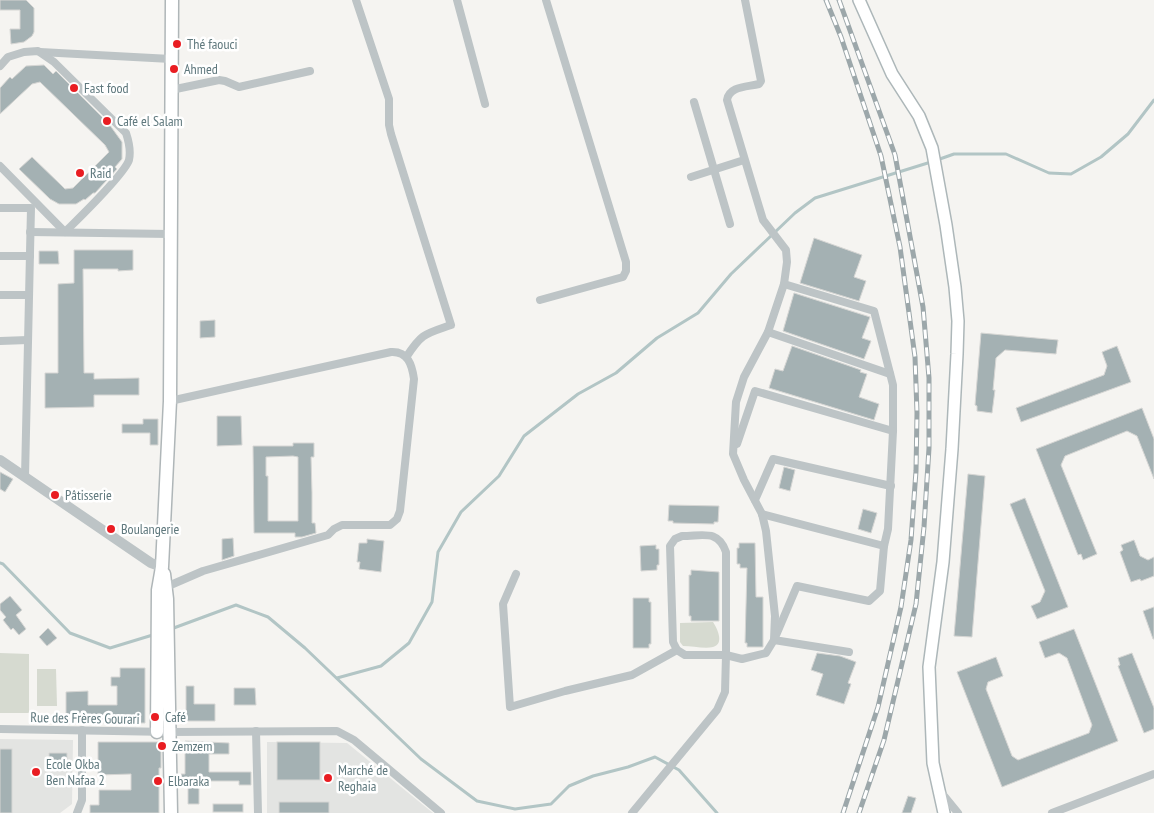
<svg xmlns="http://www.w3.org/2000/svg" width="1154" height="813" font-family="'PT Sans Narrow',sans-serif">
  <rect width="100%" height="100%" fill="#f5f4f1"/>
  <g fill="#e3e4e2">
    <path d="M0 739 73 740 72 804 60 813H0Z"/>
    <path d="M267 742 347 743 433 813H267Z"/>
  </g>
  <g fill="#d6dad0">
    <path d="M713 622C717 628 725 644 713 647 705 649 692 646 683 646L680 642V623Z"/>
    <path d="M0 653 29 654V713H0Z"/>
    <path d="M37 669H56L57 706H37Z"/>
  </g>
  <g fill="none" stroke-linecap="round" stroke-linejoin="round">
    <g stroke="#b2c5c5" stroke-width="3">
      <path d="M937 160 954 154H1006L1049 173 1071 174 1101 157 1128 134 1154 100"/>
      <path d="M0 563 3 564 70 633 110 648 156 634"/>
      <path d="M171 629 236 605 268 617 305 648 421 759 477 801 515 809 551 804 569 786 593 776 628 767 655 757 679 770 717 813"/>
      <path d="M337 678 381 666 409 643 432 602 438 552 461 512 499 476 524 436 578 394 616 373 657 338 698 313 731 274 795 213 815 198 931 162"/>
    </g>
  </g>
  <g fill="#a4b1b3" stroke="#d6d6d4" fill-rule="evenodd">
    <path d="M0 0H26L34 8V32L32 36 24 42 11 44 10 29H20V10H0Z"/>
    <path d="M44 65 53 74 56 71 109 124 122 142V159L115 167 117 169 95 193H93L85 200 84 199 76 204H59L50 199 19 169 32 157 62 186 65 189 73 188 109 152 105 145 40 82 32 84 0 114V88L10 77 12 79 26 66Z"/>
    <path d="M814 238 862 255 854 277 866 281 859 301 800 283Z"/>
    <path d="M74 250H133V270L118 271V269H83L84 373H94V379L139 378V395H94V407L45 408V373H58V284L74 283Z"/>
    <path d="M39 251H58L59 264H39Z"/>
    <path d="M794 293 870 317 862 338 871 341 864 359 783 331Z"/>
    <path d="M215 320V337L200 338V321Z"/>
    <path d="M981 333 1058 340 1056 354 1005 350 996 358 993 390H995L992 413 977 411V406L975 405Z"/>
    <path d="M792 346 861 370 860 372 867 374 859 397 879 404 874 420 769 388 775 369 783 371Z"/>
    <path d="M1117 346 1131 382 1021 422 1016 408 1104 375 1107 366 1102 352Z"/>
    <path d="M1142 408 1154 439V479L1137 436 1127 431 1065 456 1061 465 1097 554 1083 560 1081 554 1078 555 1036 449Z"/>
    <path d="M217 416H241L242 445 217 446Z"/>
    <path d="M143 419H158V445H150V433H122V424H143Z"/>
    <path d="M293 443H314V457H311L312 493V523H315L316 533 302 537H295V533H254L253 446H293ZM293 456 298 457V521H268V476H266V457Z"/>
    <path d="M784 467 795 470 790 491 779 488Z"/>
    <path d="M0 472 13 479 5 492 0 489Z"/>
    <path d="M968 474 985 476 972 637 954 636Z"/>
    <path d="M1025 498 1068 607 1037 619 1031 606 1040 602 1045 591 1010 504Z"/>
    <path d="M669 505 719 506 718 522H714V524L673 523V521H668Z"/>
    <path d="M863 509 877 513 871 533 858 529Z"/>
    <path d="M233 538 234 556 222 560V539Z"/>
    <path d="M367 539 384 541 381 572 359 569 360 562H357L359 543H367Z"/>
    <path d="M1134 540 1140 556 1148 560 1154 557V576L1141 581 1140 579 1131 582 1120 552 1123 550 1121 545Z"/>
    <path d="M739 543H755L756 597H763V647H747V643H745L747 568H740V564H737V548H739Z"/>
    <path d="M656 545V549H659V565H657V570L641 571 640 546Z"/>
    <path d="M691 570 719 572V621H691V616H689V575H691Z"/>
    <path d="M10 596 22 610 16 615 26 629 19 635 13 628 11 630 3 620 6 617 0 610V604Z"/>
    <path d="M633 598H649V602H651V644H649V648H633Z"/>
    <path d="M1154 607V639H1153L1143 611Z"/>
    <path d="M48 628 57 638 47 646 39 637Z"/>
    <path d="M1074 629 1118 741 1002 787 957 672 996 657 1003 676 988 682 986 689 1012 756 1018 760 1089 733 1092 725 1067 658 1059 653 1045 658 1039 642Z"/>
    <path d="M817 653 840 656 856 662 848 683 851 684 844 704 816 695 823 674 811 670Z"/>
    <path d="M1132 653 1154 708V729L1144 733 1118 666 1120 665 1118 658Z"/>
    <path d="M120 668H145V723H66V692L88 691V705H117V686H111V677H120Z"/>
    <path d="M186 686H194V704H215V721H186Z"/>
    <path d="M234 688H255L256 705H234Z"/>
    <path d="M185 741 229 743V754H209V772H251V785H239V781H203V787H199V804H188V787H181V774H185Z"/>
    <path d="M98 742H161V768H159V813H90V805H99V790H131V774L98 775Z"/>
    <rect x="277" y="742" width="43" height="38"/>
    <rect x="0" y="749" width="12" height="64"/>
    <path d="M49 753H67V768L49 769Z"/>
    <path d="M908 796 916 798 911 813H902Z"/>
    <rect x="279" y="802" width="50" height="11"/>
    <rect x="213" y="804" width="30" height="8"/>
  </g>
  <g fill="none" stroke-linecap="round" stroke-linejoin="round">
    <g stroke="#adb7b9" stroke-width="14">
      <path id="secondary" d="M859 0 892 74 919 116 932 148 946 225 955 287 958 321 957 354 952 449 943 562 929 667 933 763 944 813"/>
    </g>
    <g stroke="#afb6b8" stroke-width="15">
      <g id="primary">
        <path d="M164 574 167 599 171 813"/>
        <path d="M157 732 158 590 162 567 170 401 172 0"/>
      </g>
    </g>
    <g stroke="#bdc4c6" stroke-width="8">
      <path d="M356 0 389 99V125L391 134 451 325C425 334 422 333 407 356"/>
      <path d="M457 0 485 104"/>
      <path d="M40 52 171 59"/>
      <path d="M0 66 8 57 24 52 38 51 54 62 126 133C129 142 131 151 129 160 124 175 79 218 65 232L0 166"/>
      <path d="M171 90 219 80 225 81 239 87 310 71"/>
      <path d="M694 102 730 224"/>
      <path d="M691 177 744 160"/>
      <path d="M0 208H31L25 477"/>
      <path d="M30 232 170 234"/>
      <path d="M0 256H30"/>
      <path d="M784 284 874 311 893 385V431L888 529 884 546 880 591 869 601 797 586 774 640 849 652"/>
      <path d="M0 295H29"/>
      <path d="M540 300 623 277 626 271V262L546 0"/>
      <path d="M768 332 890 374"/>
      <path d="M0 341 28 340"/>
      <path d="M737 444 755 391 893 431"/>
      <path d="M755 500 773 459 891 486"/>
      <path d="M762 514 884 546"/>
      <path d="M682 536C703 536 718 529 726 552V655H685L677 650 673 642 670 546 675 539Z"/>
      <path d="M516 574 503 604 510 707 565 691 632 675 677 650"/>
      <path d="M166 587 203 571 328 535 334 529 342 525H390L397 519 400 511 414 379C412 365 408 351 391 352L170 401"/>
      <path d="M0 729 170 732 337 731 354 740 441 813"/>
      <path d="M256 731 258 813"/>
      <path d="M940 791 958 813"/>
      <path d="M77 813 82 800V730"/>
      <path d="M632 813 717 710 725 692 726 655 742 659 766 653 774 640 775 616 766 531 762 514 744 480 733 454 736 402 744 377 768 332 784 284 787 262 786 250 763 220 727 100C729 86 747 87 759 84L761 81 745 0"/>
      <path d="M1052 813 1154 774"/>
    </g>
    <path stroke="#bdc4c6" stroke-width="10" d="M0 460 151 563 162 567"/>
    <use href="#secondary" stroke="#fff" stroke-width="11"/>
    <use href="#primary" stroke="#fff" stroke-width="12"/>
    <g stroke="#9ca7aa" stroke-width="5">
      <g id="rail">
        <path d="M826 0 841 37 881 156 900 247 915 357 917 413 916 471 911 540 901 607 878 707 843 813"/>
        <path d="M839 0 895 155 923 307 929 378V448L924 527 916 604 884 740 859 813"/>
      </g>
    </g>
    <use href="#rail" stroke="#fff" stroke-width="3" stroke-dasharray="9" stroke-linecap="butt"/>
  </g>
  <g fill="#e91d22" stroke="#fff" stroke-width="2">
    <circle cx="177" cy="44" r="5"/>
    <circle cx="174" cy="69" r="5"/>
    <circle cx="74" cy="88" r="5"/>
    <circle cx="107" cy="121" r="5"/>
    <circle cx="80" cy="173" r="5"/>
    <circle cx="55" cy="495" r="5"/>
    <circle cx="111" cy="529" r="5"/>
    <circle cx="155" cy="717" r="5"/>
    <circle cx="162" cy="746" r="5"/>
    <circle cx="36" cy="772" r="5"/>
    <circle cx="328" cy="778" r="5"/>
    <circle cx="158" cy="781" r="5"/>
  </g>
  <g text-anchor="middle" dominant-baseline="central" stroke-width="5" stroke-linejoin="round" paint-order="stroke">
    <g font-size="14" fill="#5f787d" stroke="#fff" text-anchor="start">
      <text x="187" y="44">Thé faouci</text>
      <text x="184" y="69">Ahmed</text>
      <text x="84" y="88">Fast food</text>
      <text x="117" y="121">Café el Salam</text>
      <text x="90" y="173">Raid</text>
      <text x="65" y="495">Pâtisserie</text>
      <text x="121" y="529">Boulangerie</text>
      <text x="165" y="717">Café</text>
      <text x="172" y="746">Zemzem</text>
      <text x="46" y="764">Ecole Okba<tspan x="46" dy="16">Ben Nafaa 2</tspan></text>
      <text x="338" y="770">Marché de<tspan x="338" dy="16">Reghaia</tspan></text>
      <text x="168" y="781">Elbaraka</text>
    </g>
    <g font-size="14" fill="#5f787d" stroke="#fff">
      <text transform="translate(85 718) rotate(1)">Rue des Frères Gourari</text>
    </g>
  </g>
</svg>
